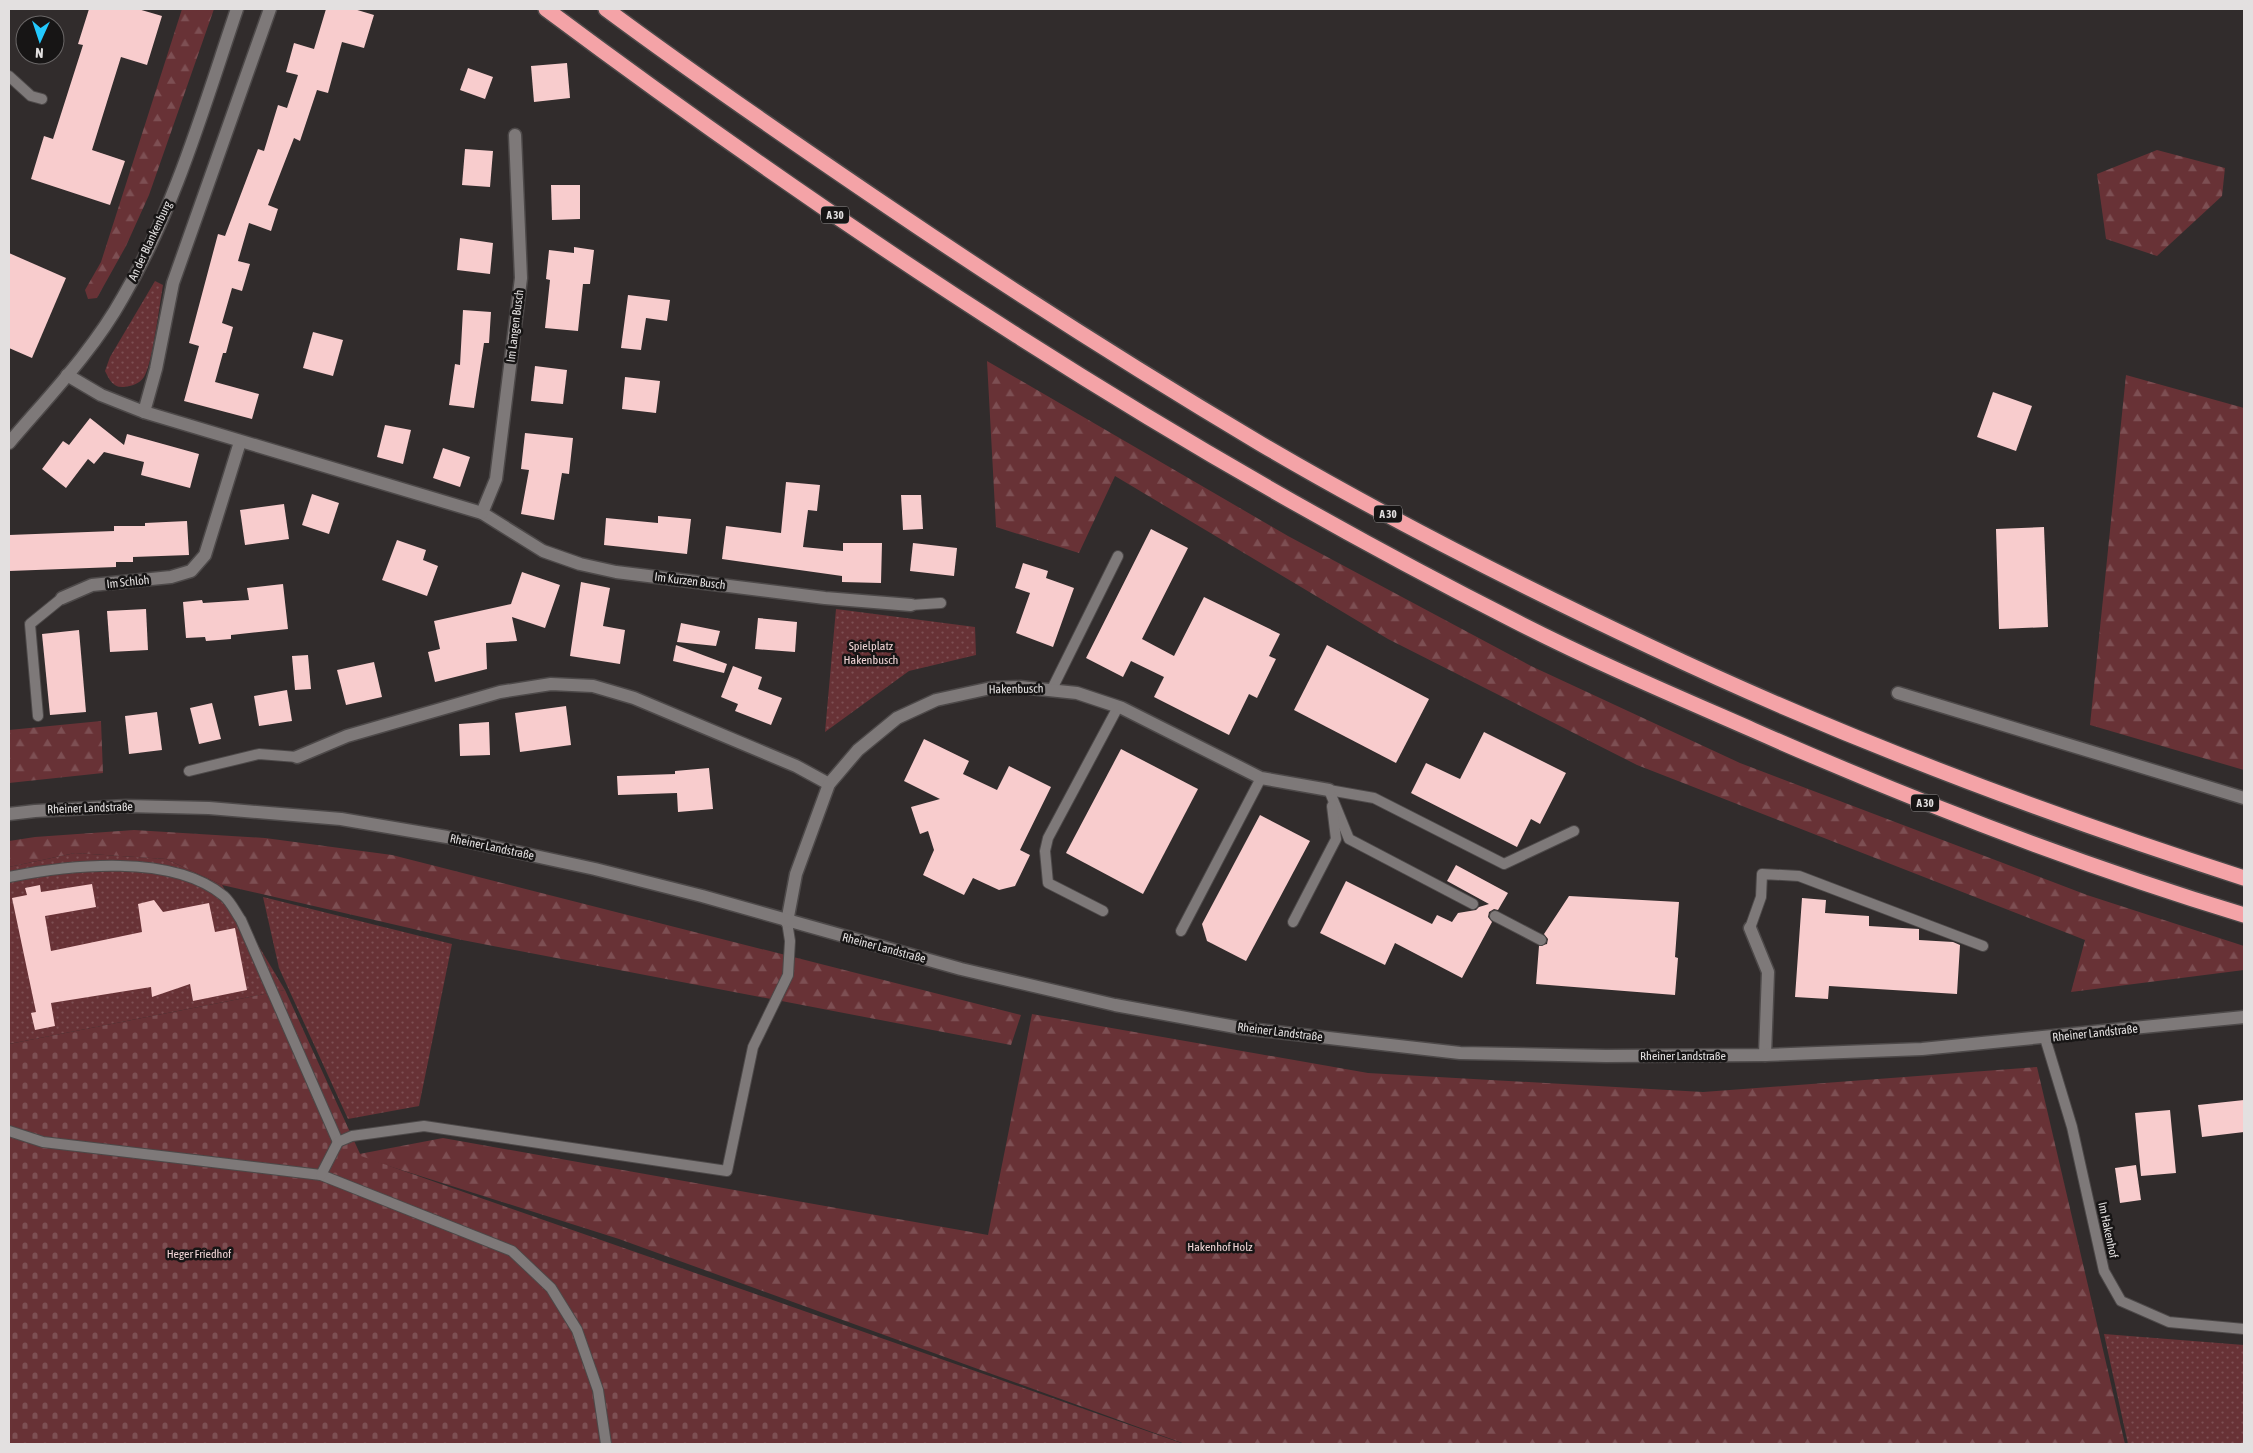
<svg xmlns="http://www.w3.org/2000/svg" width="2253" height="1453" font-family="'Asap Condensed',sans-serif">
  <defs>
    <pattern id="grass-dots" width="8" height="8" patternUnits="userSpaceOnUse" patternTransform="scale(1.25)"><rect width="8" height="8" fill="#683236"/><path d="M2 2h.1M6 6h.1" fill="none" stroke="#7d4f53" stroke-width="1.8" stroke-linecap="round"/></pattern>
    <pattern id="forest-firs" width="22" height="20" patternUnits="userSpaceOnUse" patternTransform="scale(1.25)"><rect width="22" height="20" fill="#683236"/><path d="M5 1l3.5 6h-7zM16 11l3.5 6h-7z" fill="#7d4f53"/></pattern>
    <pattern id="cemetery-stones" width="16" height="16" patternUnits="userSpaceOnUse" patternTransform="scale(1.25)"><rect width="16" height="16" fill="#683236"/><path d="M2 7V4a2 2 0 0 1 4 0v3zM10 15v-3a2 2 0 0 1 4 0v3z" fill="#7d4f53"/></pattern>
  </defs>
  <rect width="100%" height="100%" fill="#312c2c"/>
  <g fill="url(#grass-dots)">
    <path d="M155 281 163 285C160 302 152 366 144 377 139 384 132 386 124 387 113 388 109 379 105 371L110 357Z"/>
    <path d="M836 609 975 627 976 655 909 671 825 732Z"/>
    <path d="M75 853 166 859 222 885 285 990 9 1044V867Z"/>
    <path d="M263 897 452 944 419 1106 348 1119 279 968Z"/>
    <path d="M2104 1334 2244 1345V1444H2128Z"/>
  </g>
  <g fill="url(#forest-firs)">
    <path d="M182 9H214L149 195 126 246 97 298 88 299 85 290 101 262Z"/>
    <path d="M2157 150 2225 168 2222 196 2157 256 2106 239 2097 174Z"/>
    <path d="M987 361 1288 536 1531 666 1740 763 2087 895 2244 946V970L2071 992 2085 940 1637 765 1388 639 1115 476 1079 553 996 527Z"/>
    <path d="M2126 375 2244 408V770L2090 725Z"/>
    <path d="M101 721 103 773 9 783V730Z"/>
    <path d="M134 830 265 838 392 855 1021 1015 1011 1045 457 939 222 885 166 859 75 853 9 867V841L35 837Z"/>
    <path d="M1032 1014 1368 1073 1703 1092 2037 1067 2125 1444H1185L619 1239 354 1155 443 1138 988 1235Z"/>
  </g>
  <path fill="url(#cemetery-stones)" d="M285 990 361 1156 1184 1444H9V1044Z"/>
  <g fill="#f8cccd">
    <path d="M89 9H138L162 16 147 65 121 57 92 150 125 161 110 205 31 179 44 136 53 139 83 45 78 44Z"/>
    <path d="M326 9H354L374 15 364 48 342 42 328 93 317 90 300 141 294 138 268 205 278 209 271 231 249 223 238 261 250 264 242 291 232 288 222 323 233 327 226 353H223L215 382 259 394 252 419 184 401 199 346 189 343 218 234 225 236 258 149 264 151 278 105 287 108 298 75 286 72 294 43 314 49Z"/>
    <path d="M567 63 570 98 534 102 531 66Z"/>
    <path d="M468 68 493 77 485 99 460 90Z"/>
    <path d="M465 149 493 151 490 187 462 185Z"/>
    <path d="M551 185H580V219L552 220Z"/>
    <path d="M460 238 493 243 490 274 457 270Z"/>
    <path d="M574 247 594 250 590 284H583L578 331 545 328 550 280 546 279 549 250 574 253Z"/>
    <path d="M9 253 66 278 32 358 9 348Z"/>
    <path d="M628 295 670 300 667 321 646 318 641 350 621 348Z"/>
    <path d="M463 310 491 312 489 343H484L474 408 449 405 455 364 460 365Z"/>
    <path d="M313 332 343 340 333 376 303 368Z"/>
    <path d="M535 366 567 370 563 404 531 401Z"/>
    <path d="M625 377 660 381 656 413 622 409Z"/>
    <path d="M1993 392 2032 406 2016 451 1977 437Z"/>
    <path d="M90 418 124 445 127 434 199 454 190 488 141 475 144 462 104 452 94 464 88 459 66 488 42 469 63 441 69 445Z"/>
    <path d="M385 425 411 430 403 464 377 457Z"/>
    <path d="M525 433 573 438 569 474 562 473 554 520 521 514 529 470 521 469Z"/>
    <path d="M443 448 470 457 460 487 433 478Z"/>
    <path d="M786 482 820 485 817 511 808 510 803 547 843 551V543H882L881 583 842 582V576L722 559 726 526 781 533Z"/>
    <path d="M312 494 339 503 329 534 302 525Z"/>
    <path d="M901 495H921L923 529 903 530Z"/>
    <path d="M284 504 289 539 245 545 240 510Z"/>
    <path d="M658 516 691 519 687 554 604 545 606 518 658 523Z"/>
    <path d="M187 521 189 555 133 557V562H116V567L9 571V535L114 531V526H145V523Z"/>
    <path d="M2044 527 2048 627 1999 629 1996 529Z"/>
    <path d="M1151 529 1188 548 1142 639 1174 656 1204 597 1280 634 1269 656 1276 659 1257 698 1249 694 1229 735 1154 697 1164 677 1131 661 1123 677 1086 658Z"/>
    <path d="M397 540 426 550 423 560 438 566 427 596 382 580Z"/>
    <path d="M913 543 957 548 954 576 910 571Z"/>
    <path d="M1023 563 1048 571 1046 578 1074 588 1053 647 1016 633 1030 593 1015 588Z"/>
    <path d="M522 572 560 585 545 628 512 617 517 641 486 643 487 669 435 682 428 652 440 649 434 621 511 604Z"/>
    <path d="M581 582 610 588 603 626 625 630 620 664 570 656Z"/>
    <path d="M283 584 288 629 231 635V639L206 641 205 637 186 638 183 602 202 600 203 603 249 600 247 588Z"/>
    <path d="M146 609 148 650 110 652 107 611Z"/>
    <path d="M758 618 797 622 795 652 755 649Z"/>
    <path d="M681 623 720 631 716 646 677 642Z"/>
    <path d="M79 630 86 712 50 715 42 634Z"/>
    <path d="M676 645 727 664 724 673 673 661Z"/>
    <path d="M1327 645 1429 699 1396 763 1294 710Z"/>
    <path d="M308 655 311 689 295 690 292 656Z"/>
    <path d="M374 662 382 697 346 705 337 670Z"/>
    <path d="M733 666 762 677 758 689 782 698 771 725 735 711 738 704 721 697Z"/>
    <path d="M287 690 292 721 259 726 254 696Z"/>
    <path d="M212 703 221 739 199 744 190 708Z"/>
    <path d="M566 706 571 745 520 752 515 713Z"/>
    <path d="M157 712 162 750 129 754 125 716Z"/>
    <path d="M489 722 490 755 460 756 459 724Z"/>
    <path d="M1484 732 1566 773 1540 824 1531 819 1517 847 1411 793 1426 763 1460 779Z"/>
    <path d="M924 739 969 761 963 774 997 790 1009 766 1051 787 1020 850 1030 855 1015 886 999 890 973 878 964 895 923 875 934 850 928 831 920 834 911 807 940 799 904 781Z"/>
    <path d="M1121 749 1198 789 1143 894 1066 853Z"/>
    <path d="M709 768 713 809 678 812 677 793 618 795 617 776 675 774V771Z"/>
    <path d="M1260 815 1310 841 1246 961 1207 941 1202 924Z"/>
    <path d="M1456 865 1508 893 1498 910 1494 909 1489 912 1488 917 1492 922 1462 978 1395 943 1385 965 1320 933 1346 881 1432 924 1437 915 1452 922 1458 913 1476 910 1479 907 1489 904 1447 881Z"/>
    <path d="M92 884 96 907 45 916 51 951 142 932 138 904 154 900 163 912 209 903 215 932 235 928 247 990 193 1001 190 984 152 997 151 987 51 1003 55 1026 35 1030 31 1013 36 1012 12 898 27 895 25 888 40 885 41 892Z"/>
    <path d="M1569 896 1679 902 1675 957 1678 958 1675 995 1536 984 1539 946 1547 944 1548 939 1544 934Z"/>
    <path d="M1802 898 1826 900 1825 913 1869 916V926L1919 929V940L1953 942 1960 945 1957 994 1829 986 1828 999 1795 997Z"/>
    <path d="M2244 1100V1132L2202 1137 2198 1105Z"/>
    <path d="M2170 1110 2176 1173 2141 1176 2135 1113Z"/>
    <path d="M2136 1165 2141 1200 2120 1203 2115 1168Z"/>
  </g>
  <g fill="none" stroke-linecap="round" stroke-linejoin="round">
    <g stroke="#4d4949" stroke-width="12">
      <g id="service">
        <path d="M9 76 31 96 42 99"/>
        <path d="M911 605 941 603"/>
        <path d="M1052 689 1118 556"/>
        <path d="M38 716 30 624 62 598"/>
        <path d="M189 771 259 754 297 757"/>
        <path d="M1329 790 1374 798 1504 864 1574 831"/>
        <path d="M1329 790 1349 839 1473 904"/>
        <path d="M9 877C70 865 172 853 224 896 231 902 236 913 241 920L338 1142"/>
        <path d="M1103 911 1048 883 1045 851 1048 838 1118 707"/>
        <path d="M1495 916 1541 940"/>
        <path d="M1293 922 1336 839 1332 806"/>
        <path d="M1750 928 1761 897 1762 874 1799 876 1983 946"/>
        <path d="M1181 931 1261 778"/>
        <path d="M2045 1038 2072 1127 2104 1271 2121 1301 2169 1322 2244 1329"/>
        <path d="M9 1131 43 1142 321 1175 512 1251 551 1288 577 1330 598 1390 606 1444"/>
        <path d="M321 1175 338 1142 352 1136 424 1126 727 1171 753 1047 788 975 790 941 787 922"/>
      </g>
    </g>
    <g stroke="#4d4949" stroke-width="15">
      <g id="minor">
        <path d="M67 375 101 395 144 412 482 513 543 551 580 564 616 572 825 598 911 605"/>
        <path d="M144 412 156 369 173 283 270 9"/>
        <path d="M482 513 496 479 521 278 515 135"/>
        <path d="M62 598 92 585 171 577 191 571 205 555 240 442"/>
        <path d="M1898 693 2244 798"/>
        <path d="M297 757 347 736 500 692 551 684 593 686 634 698 796 766 829 784"/>
        <path d="M787 922 796 874 829 784 858 750 897 718 936 700 991 688 1020 687 1077 693 1122 708 1261 778 1329 790"/>
        <path d="M1750 928 1768 972 1765 1055"/>
      </g>
    </g>
    <g stroke="#4d4949" stroke-width="15">
      <g id="tertiary">
        <path d="M9 443C49 396 93 351 123 297 175 208 204 106 237 9"/>
        <path d="M9 814 35 811 126 806 209 808 341 819 447 837 595 869 702 896 961 969 1115 1005 1241 1028 1460 1053 1606 1056 1765 1055 1922 1049 2244 1017"/>
      </g>
    </g>
    <g stroke="#4d4949" stroke-width="18">
      <g id="motorway">
        <path d="M546 9C852 237 1173 448 1515 621 1593 661 1673 695 1753 730 1914 801 2076 864 2244 915"/>
        <path d="M606 9C699 78 794 143 890 208 1011 290 1135 369 1261 444 1387 518 1519 585 1651 647 1843 738 2042 813 2244 878"/>
      </g>
    </g>
    <use href="#service" stroke="#7e7979" stroke-width="10"/>
    <use href="#minor" stroke="#7e7979" stroke-width="12"/>
    <use href="#tertiary" stroke="#7e7979" stroke-width="12"/>
    <use href="#motorway" stroke="#f4a3a7" stroke-width="15"/>
  </g>
  <g text-anchor="middle" dominant-baseline="central" stroke-width="5" stroke-linejoin="round" paint-order="stroke">
    <g fill="#171515" stroke="#a6a3a3" stroke-width="1">
      <rect x="821" y="206.5" width="28" height="17" rx="4"/>
      <rect x="1374" y="505.5" width="28" height="17" rx="4"/>
      <rect x="1911" y="794.5" width="28" height="17" rx="4"/>
    </g>
    <g font-size="11" font-weight="bold" fill="#e3e0e0">
      <text x="835" y="215">A 30</text>
      <text x="1388" y="514">A 30</text>
      <text x="1925" y="803">A 30</text>
    </g>
    <g font-size="12" fill="#e3e0e0" stroke="#171515">
      <text transform="translate(150 241) rotate(-65)">An der Blankenburg</text>
      <text transform="translate(515 326) rotate(-83)">Im Langen Busch</text>
      <text transform="translate(690 581) rotate(7)">Im Kurzen Busch</text>
      <text transform="translate(128 582) rotate(-6)">Im Schloh</text>
      <text transform="translate(1016 689) rotate(-1)">Hakenbusch</text>
      <text transform="translate(90 808) rotate(-2)">Rheiner Landstraße</text>
      <text transform="translate(492 847) rotate(12)">Rheiner Landstraße</text>
      <text transform="translate(884 948) rotate(15)">Rheiner Landstraße</text>
      <text transform="translate(1280 1032) rotate(7)">Rheiner Landstraße</text>
      <text transform="translate(2095 1033) rotate(-6)">Rheiner Landstraße</text>
      <text x="1683" y="1056">Rheiner Landstraße</text>
      <text transform="translate(2108 1230) rotate(78)">Im Hakenhof</text>
    </g>
    <g font-size="12" fill="#f1d5d6" stroke="#171515">
      <text x="871" y="646">Spielplatz<tspan x="871" dy="14">Hakenbusch</tspan></text>
      <text x="1220" y="1247">Hakenhof Holz</text>
      <text x="199" y="1254">Heger Friedhof</text>
    </g>
  </g>
  <rect width="2253" height="1453" fill="none" stroke="#e3e0e0" stroke-width="20"/>
  <g transform="translate(40 40) rotate(183)"><circle r="24" fill="#171515" stroke="#696666"/>
  <path d="M0-4L9 19L0 12L-9 19Z" fill="#23c9fe"/>
  <text y="-8" font-size="14" font-weight="bold" text-anchor="middle" fill="#e3e0e0">N</text>
  </g>
</svg>
